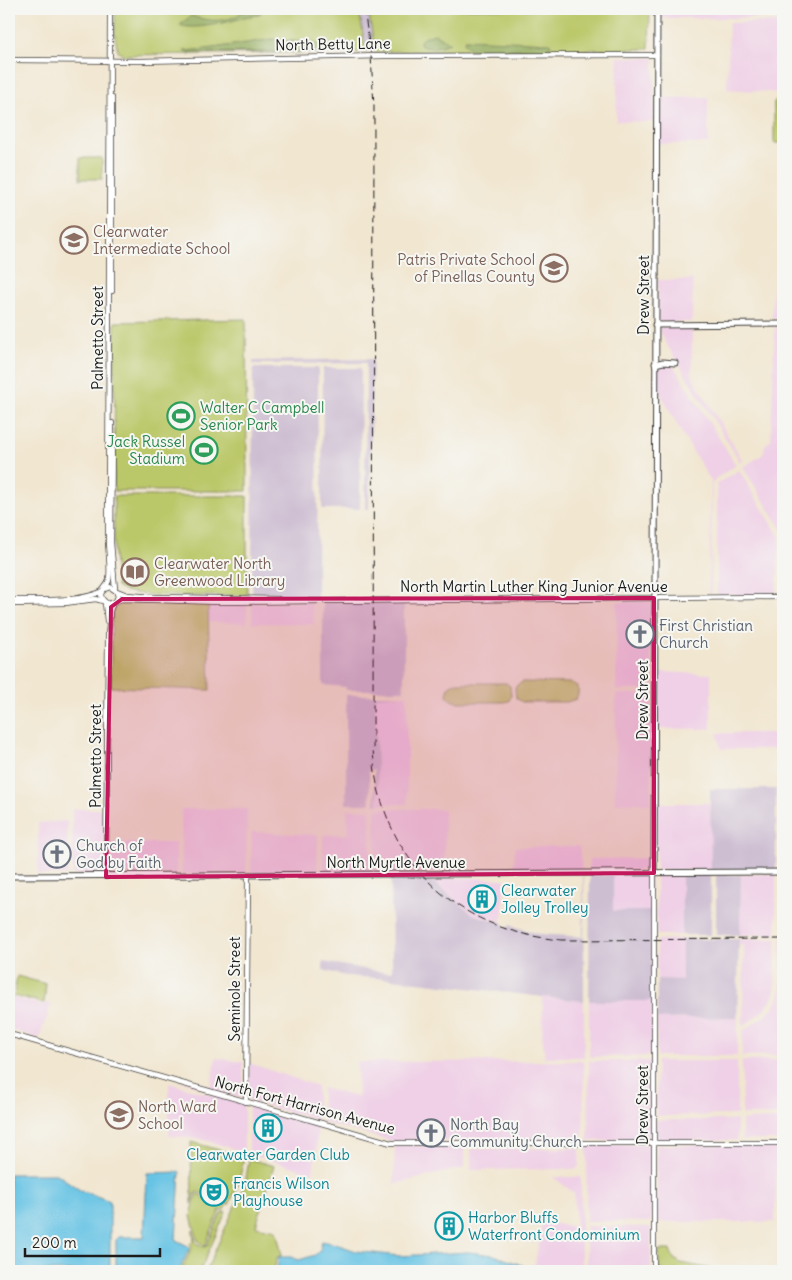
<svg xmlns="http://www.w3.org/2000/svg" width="792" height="1280" font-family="Delius,sans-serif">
  <rect width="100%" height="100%" fill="#f6f6f2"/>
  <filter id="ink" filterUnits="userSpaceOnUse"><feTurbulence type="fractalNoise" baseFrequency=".02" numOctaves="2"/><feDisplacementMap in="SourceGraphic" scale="10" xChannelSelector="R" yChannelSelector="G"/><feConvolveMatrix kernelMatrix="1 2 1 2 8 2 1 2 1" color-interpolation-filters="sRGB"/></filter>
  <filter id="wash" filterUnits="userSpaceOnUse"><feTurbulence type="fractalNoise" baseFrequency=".0096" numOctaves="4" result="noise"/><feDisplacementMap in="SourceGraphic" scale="20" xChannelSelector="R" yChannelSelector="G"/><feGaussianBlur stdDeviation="1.12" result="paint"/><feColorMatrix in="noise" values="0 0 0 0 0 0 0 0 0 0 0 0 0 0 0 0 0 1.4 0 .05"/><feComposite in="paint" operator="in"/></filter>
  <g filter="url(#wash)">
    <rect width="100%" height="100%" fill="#f1e6d0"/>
    <g fill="#efd0e6">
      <rect x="660" y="9" width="123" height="9"/>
      <path d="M783 22V93L727 89 729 23Z"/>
      <path d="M618 57 654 58V122L616 121Z"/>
      <path d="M708 97V144H659V98Z"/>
      <path d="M658 280H693L692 322H658Z"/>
      <path d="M783 280V318H772L773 281Z"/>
      <path d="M692 326V376L743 461 741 463 665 342 658 327Z"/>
      <path d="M775 326H783V532L743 467 762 455 764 452 765 445 771 440Z"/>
      <path d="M663 365H673L736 465 715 479 712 484 711 595H709L711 481 684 437 657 387V366Z"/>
      <path d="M739 470 780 537 776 595H717V485L719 482Z"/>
      <path d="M781 599H783V728H782L781 697Z"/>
      <path d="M311 602 314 624 252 623V603Z"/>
      <path d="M617 602H651V690H616Z"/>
      <path d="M247 603V623L208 622V604Z"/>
      <path d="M657 672 711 674V729H657Z"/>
      <path d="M616 694H651V803H615Z"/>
      <path d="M407 695V804H378L375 696Z"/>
      <path d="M717 733H776V749H721Z"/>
      <rect x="656" y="803" width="55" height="67"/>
      <path d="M67 809 68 875H38V823L67 821Z"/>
      <path d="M72 809H104V874L73 875Z"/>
      <path d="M181 809H247L246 873 182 874Z"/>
      <path d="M347 809 370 810 371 872 323 873V835L349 834Z"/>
      <path d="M378 809H444L445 872H376L375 810H378Z"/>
      <path d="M252 832 318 835 317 873H251Z"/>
      <rect x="109" y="843" width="67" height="31"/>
      <path d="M579 846 582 871H514L515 847Z"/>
      <path d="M651 858V870L589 871V859Z"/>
      <path d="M776 874V934L740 935 741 875Z"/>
      <rect x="613" y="875" width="38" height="36"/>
      <path d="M656 875H682V935H657Z"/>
      <path d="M427 877 505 879 502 922 474 915Z"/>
      <path d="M682 939V981L657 979V940Z"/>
      <path d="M739 939H776L775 990 772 1000 763 1011 743 1026 744 946 739 945Z"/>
      <path d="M781 939H783V1055L742 1056 743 1031 767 1014 777 1002 781 990Z"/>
      <path d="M739 965 737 1056H657V1019L737 1017Z"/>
      <path d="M10 995 13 998 43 1005 46 1003 51 1004 39 1039 9 1028Z"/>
      <path d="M543 997 584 1001V1057H540L545 1056 542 1036Z"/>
      <path d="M589 1001H652V1056L589 1057Z"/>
      <path d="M216 1058 243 1062 244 1099 172 1079 211 1086Z"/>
      <path d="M783 1060V1115H742V1061Z"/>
      <path d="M584 1061 583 1141H391L322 1122V1088L358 1097 357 1062Z"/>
      <path d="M589 1061H652L651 1140 588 1141Z"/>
      <path d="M657 1061H737V1115L656 1116Z"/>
      <path d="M249 1063 317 1086V1120L249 1101Z"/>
      <path d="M169 1083 244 1104V1152L201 1139 169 1136Z"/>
      <path d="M249 1106 317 1125V1144L313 1173 249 1154Z"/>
      <path d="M783 1119V1140H742V1120Z"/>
      <path d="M656 1120H737V1140H657Z"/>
      <path d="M395 1145 464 1146V1168L394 1184Z"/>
      <path d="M587 1145H651V1222L586 1221Z"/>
      <path d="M657 1145H777L775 1222H657Z"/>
      <path d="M580 1148 579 1165 578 1168 575 1169 471 1170V1149Z"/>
      <path d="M553 1177H581V1269H586V1226L651 1227V1271L534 1270 542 1222 576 1227 574 1193Z"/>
    </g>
    <g fill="#cdbed2">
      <path d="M359 9H368L375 52H366Z"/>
      <path d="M373 359 369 509H365L366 363 253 364V361Z"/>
      <path d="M253 368H318L317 597H285L271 595H252Z"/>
      <path d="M323 368H361L360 509H322Z"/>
      <path d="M323 602H404V690H346V687L323 685Z"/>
      <path d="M346 695H404L375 697 378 804H375L374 770H369L370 804H346Z"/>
      <path d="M710 789H776V870H711Z"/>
      <path d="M583 875H584V1001L543 997 392 979 346 976 323 970V962L383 972H392L391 877H427L474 915 504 923V927H509L510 925 539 934 583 937Z"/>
      <path d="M590 875H613V911H651L652 1001H589Z"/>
      <rect x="682" y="875" width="29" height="60"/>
      <path d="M716 875H741L740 935H716Z"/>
      <path d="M682 939H739L737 1017 657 1019V979L682 980Z"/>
    </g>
    <g fill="#bbc869" stroke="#6c7242">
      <path d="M115 9H359L366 52 124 55 118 52 115 37Z"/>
      <path d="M368 9H650L649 49 375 52Z"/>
      <path d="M778 98H783V143H774V102Z"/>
      <rect x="80" y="158" width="22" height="21"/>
      <path d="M246 319 247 491H114L115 322Z"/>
      <path d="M114 496H247V595C224 595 131 600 117 587L114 555Z"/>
      <path d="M123 602 208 604 210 690 110 687 112 613 115 605Z"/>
      <path d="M523 682 571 683C579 685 580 692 576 699L567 702H522L516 698 515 688 517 685Z"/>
      <path d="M455 683H506L510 686 511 696 509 701 505 702H456L451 700 447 695 449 686Z"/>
      <path d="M17 976 46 984 44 1003 14 996Z"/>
      <path d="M191 1142 244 1157 239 1182 229 1205 220 1195 212 1193 209 1196 197 1192 194 1194 192 1204Z"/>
      <path d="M249 1159 274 1166 256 1226 276 1230 282 1255 277 1257 274 1271H206L245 1184Z"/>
      <path d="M196 1194 203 1196 204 1198H210L211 1195 220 1197 223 1203 227 1204 224 1211 220 1210 205 1246 198 1241 191 1216Z"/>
      <path d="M226 1212 200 1271H181L192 1247 190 1244 194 1240 193 1230 196 1243 204 1247 207 1246 221 1213Z"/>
      <path d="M659 1250H670L674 1259 678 1261 680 1263 725 1271H659Z"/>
    </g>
    <g fill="#94ac5d" stroke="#58643c">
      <path d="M248 9H259L261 13C254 17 248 15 242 18 230 22 192 31 180 25L191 16C204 20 221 23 234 17 239 15 242 11 248 9Z"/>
      <path d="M435 34 450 43C442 46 429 50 421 46L420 41 424 37Z"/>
      <path d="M273 39C284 40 324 43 331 49L330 52H297L287 49H282L279 52 187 53 184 51 206 49Z"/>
      <path d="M465 39 550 43 551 47 545 49 475 50 469 49 464 42Z"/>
    </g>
    <g fill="#66c3e4" stroke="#417080">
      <path d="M180 1172 176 1240 190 1247 179 1271H116V1240L119 1237H144L147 1173Z"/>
      <path d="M9 1174H57L80 1190 110 1201V1271H9Z"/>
      <path d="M322 1241 336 1244 356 1251 399 1256 468 1252 494 1255 538 1271H277L279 1257H291L299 1260 315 1255 320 1250Z"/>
    </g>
  </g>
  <g filter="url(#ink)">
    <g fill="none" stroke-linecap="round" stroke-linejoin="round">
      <g stroke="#3c3a37" stroke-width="6">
        <g id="tertiary">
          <path d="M9 60 139 61 384 56 657 55"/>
          <path d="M112 98V291"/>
          <path d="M112 423 111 543 115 589"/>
          <path d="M105 589 110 587 116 591 118 596 116 601 108 604C104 601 101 599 101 594 102 589 108 586 109 580 111 566 108 552 108 538L110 9"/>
          <path d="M117 591 127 595 155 597 278 599"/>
          <path d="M9 600C39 599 75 604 103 591"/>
          <path d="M116 601 122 599 219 602 783 597"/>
          <path d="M105 603 107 621"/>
          <path d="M9 604 65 603 96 599 103 601"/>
          <path d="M654 873V1271"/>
          <path d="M106 877 108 635 110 611 113 603"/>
          <path d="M9 1034 391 1143H783"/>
          <path d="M246 1102 248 876"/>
        </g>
      </g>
      <g stroke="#3c3a37" stroke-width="7">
        <g id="secondary">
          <path d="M655 325 783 324"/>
          <path d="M655 364 663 362 675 363"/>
          <path d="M654 873 657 9"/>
          <path d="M9 876 783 872"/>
        </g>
      </g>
      <use href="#tertiary" stroke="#fff" stroke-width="4.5"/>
      <use href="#secondary" stroke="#fff" stroke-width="5"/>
      <path stroke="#1c1c1c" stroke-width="1" stroke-dasharray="8 4" stroke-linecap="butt" d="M364 9 371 56 374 106 373 739C373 756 374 774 379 792 402 881 473 933 562 940L783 939"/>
    </g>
  </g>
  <path fill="#c2185b" fill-opacity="0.2" stroke="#c2185b" stroke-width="4" stroke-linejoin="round" d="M654 598V873L106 877 111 607 122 599Z"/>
  <defs>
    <g id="school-ring" transform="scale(1.4375)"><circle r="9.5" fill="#f6f6f2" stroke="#8d6e63" stroke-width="1.5"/><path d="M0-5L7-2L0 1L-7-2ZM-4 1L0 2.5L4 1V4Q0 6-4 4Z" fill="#8d6e63"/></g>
    <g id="stadium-ring" transform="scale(1.4375)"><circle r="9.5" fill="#f6f6f2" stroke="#2e9e5b" stroke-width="1.5"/><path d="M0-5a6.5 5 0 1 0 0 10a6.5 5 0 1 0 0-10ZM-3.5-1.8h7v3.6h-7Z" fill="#2e9e5b"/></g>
    <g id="library-ring" transform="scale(1.4375)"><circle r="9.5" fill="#f6f6f2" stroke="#8d6e63" stroke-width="1.5"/><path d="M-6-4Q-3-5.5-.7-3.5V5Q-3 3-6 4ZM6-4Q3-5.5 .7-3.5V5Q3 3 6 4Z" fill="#8d6e63"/></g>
    <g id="church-ring" transform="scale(1.4375)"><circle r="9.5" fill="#f6f6f2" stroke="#6b7280" stroke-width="1.5"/><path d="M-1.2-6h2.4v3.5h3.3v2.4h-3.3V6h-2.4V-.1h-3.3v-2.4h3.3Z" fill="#6b7280"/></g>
    <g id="building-ring" transform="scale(1.4375)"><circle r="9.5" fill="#f6f6f2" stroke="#0f9aa8" stroke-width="1.5"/><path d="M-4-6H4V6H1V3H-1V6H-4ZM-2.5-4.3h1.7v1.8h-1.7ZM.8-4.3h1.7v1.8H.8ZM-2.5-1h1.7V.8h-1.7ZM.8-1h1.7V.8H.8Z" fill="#0f9aa8"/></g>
    <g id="theatre-ring" transform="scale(1.4375)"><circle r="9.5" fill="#f6f6f2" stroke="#0f9aa8" stroke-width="1.5"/><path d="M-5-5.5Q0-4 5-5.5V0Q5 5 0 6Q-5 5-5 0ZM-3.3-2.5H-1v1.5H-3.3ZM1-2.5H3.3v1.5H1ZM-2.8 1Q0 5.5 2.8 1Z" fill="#0f9aa8"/></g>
  </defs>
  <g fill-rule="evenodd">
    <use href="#school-ring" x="74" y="240"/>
    <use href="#school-ring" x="554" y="268"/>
    <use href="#stadium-ring" x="181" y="416"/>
    <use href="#stadium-ring" x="204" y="450"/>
    <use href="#library-ring" x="135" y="572"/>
    <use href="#church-ring" x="640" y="634"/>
    <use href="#church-ring" x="57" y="854"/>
    <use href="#building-ring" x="482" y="899"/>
    <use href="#school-ring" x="119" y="1115"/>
    <use href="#building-ring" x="268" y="1128"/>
    <use href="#church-ring" x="431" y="1133"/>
    <use href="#theatre-ring" x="214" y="1192"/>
    <use href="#building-ring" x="449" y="1226"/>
  </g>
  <g text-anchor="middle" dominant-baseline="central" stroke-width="4" stroke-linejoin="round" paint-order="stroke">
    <g font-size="15" fill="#1c1c1c" stroke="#f6f6f2">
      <text transform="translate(333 44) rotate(-1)">North Betty Lane</text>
      <text transform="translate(643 295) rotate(-90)">Drew Street</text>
      <text transform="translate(97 338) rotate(-90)">Palmetto Street</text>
      <text x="534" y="586">North Martin Luther King Junior Avenue</text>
      <text transform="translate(642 700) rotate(-90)">Drew Street</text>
      <text transform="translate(95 756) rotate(-90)">Palmetto Street</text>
      <text x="396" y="862">North Myrtle Avenue</text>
      <text transform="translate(234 989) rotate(-90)">Seminole Street</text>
      <text transform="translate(305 1105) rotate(15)">North Fort Harrison Avenue</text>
      <text transform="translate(642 1105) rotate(-90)">Drew Street</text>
    </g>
    <g font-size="15" fill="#785e54" stroke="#f6f6f2" text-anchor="start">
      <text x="93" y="231">Clearwater<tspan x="93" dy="17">Intermediate School</tspan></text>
      <text x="535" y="259" text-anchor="end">Patris Private School<tspan x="535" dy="17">of Pinellas County</tspan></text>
      <text x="154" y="563">Clearwater North<tspan x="154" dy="17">Greenwood Library</tspan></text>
      <text x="138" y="1106">North Ward<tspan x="138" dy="17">School</tspan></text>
    </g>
    <g font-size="15" fill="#27864d" stroke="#f6f6f2" text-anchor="start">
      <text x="200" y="407">Walter C Campbell<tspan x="200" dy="17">Senior Park</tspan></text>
      <text x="185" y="441" text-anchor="end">Jack Russel<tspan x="185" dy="17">Stadium</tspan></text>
    </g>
    <g font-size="15" fill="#5b616d" stroke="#f6f6f2" text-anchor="start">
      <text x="659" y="625">First Christian<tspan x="659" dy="17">Church</tspan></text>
      <text x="76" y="845">Church of<tspan x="76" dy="17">God by Faith</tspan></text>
      <text x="450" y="1124">North Bay<tspan x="450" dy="17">Community Church</tspan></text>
    </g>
    <g font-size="15" fill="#0d838f" stroke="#f6f6f2" text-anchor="start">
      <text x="501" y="890">Clearwater<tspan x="501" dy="17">Jolley Trolley</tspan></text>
      <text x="268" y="1154" text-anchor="middle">Clearwater Garden Club</text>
      <text x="233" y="1183">Francis Wilson<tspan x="233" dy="17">Playhouse</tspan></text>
      <text x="468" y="1217">Harbor Bluffs<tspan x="468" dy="17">Waterfront Condominium</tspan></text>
    </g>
  </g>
  <rect width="792" height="1280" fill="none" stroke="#f6f6f2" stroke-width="30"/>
  <path d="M25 1248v8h135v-8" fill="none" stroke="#1c1c1c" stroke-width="2.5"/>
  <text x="32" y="1248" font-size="15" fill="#1c1c1c" stroke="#f6f6f2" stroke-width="4" paint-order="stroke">200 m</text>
</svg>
